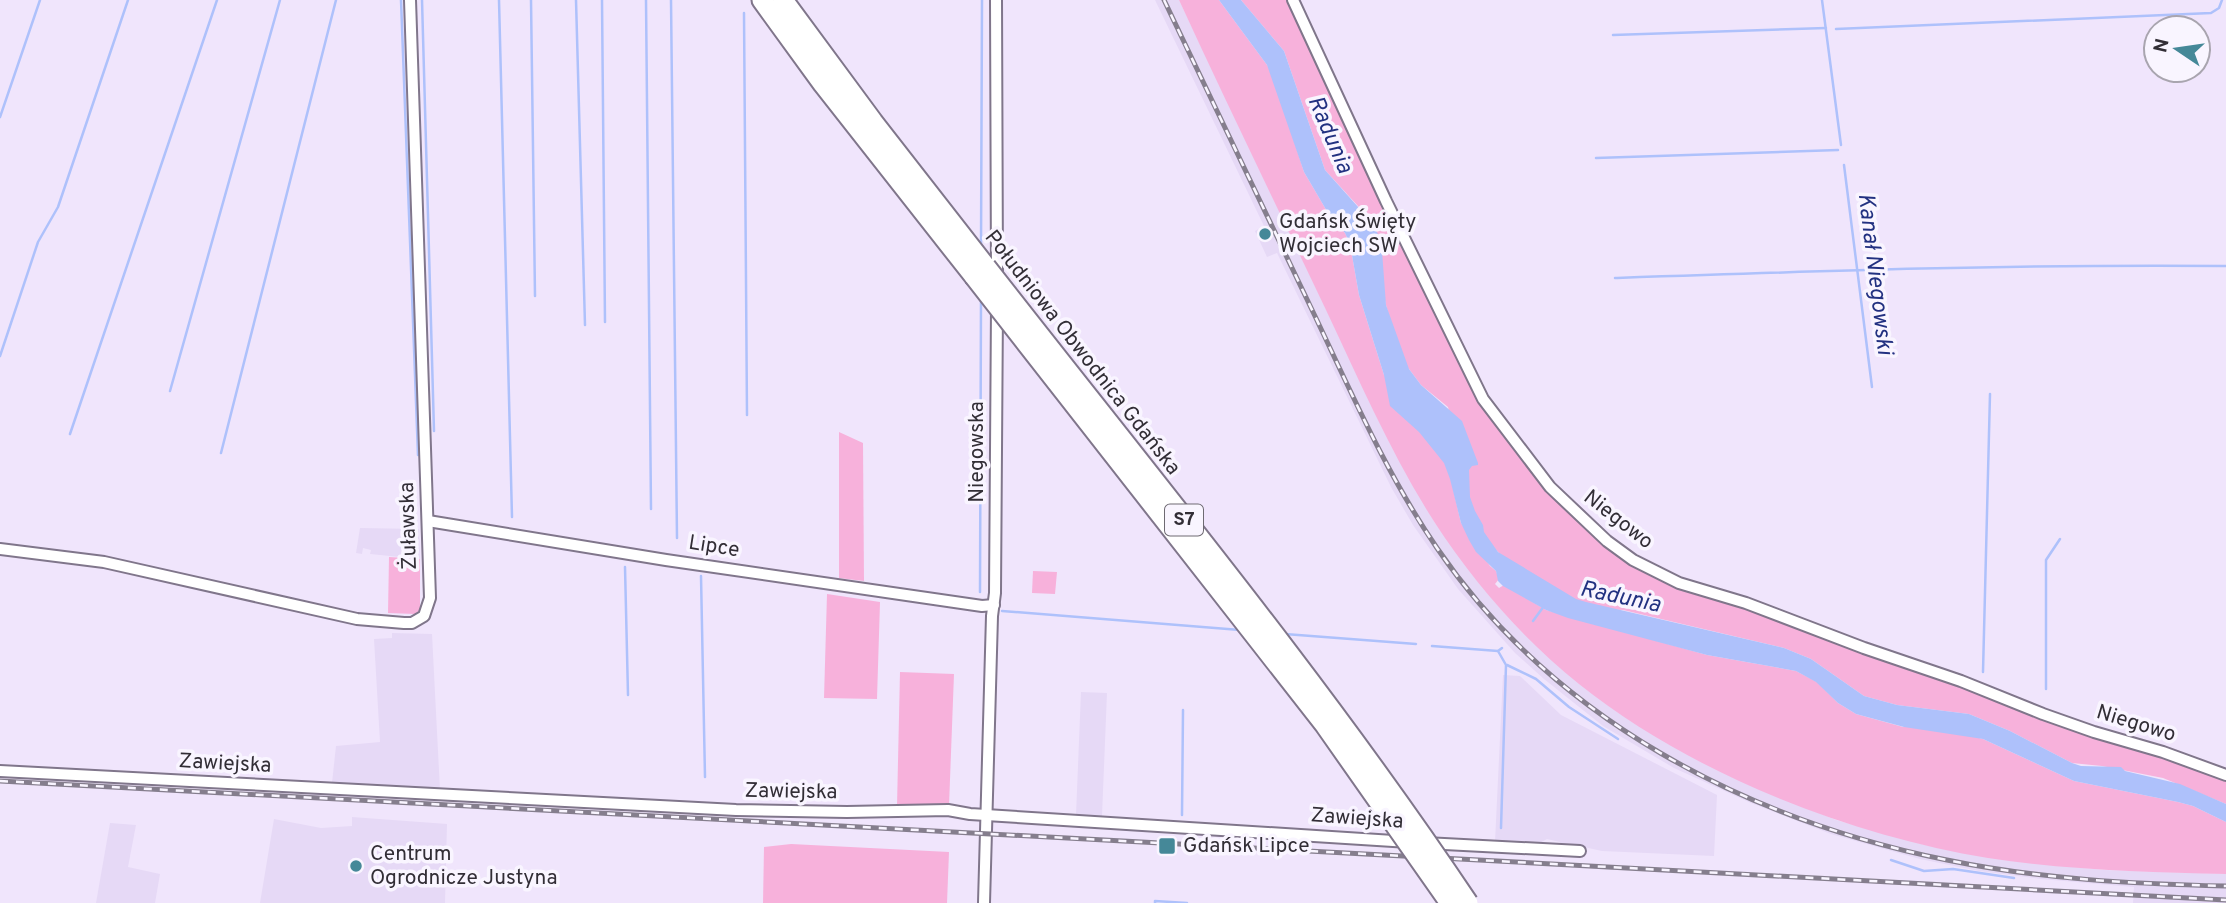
<svg xmlns="http://www.w3.org/2000/svg" width="2226" height="903" font-family="Overpass,sans-serif">
  <rect width="100%" height="100%" fill="#f0e5fc"/>
  <g fill="#e6d9f6">
    <path d="M1155 0H1179L1374 410 1394 451 1435 523 1479 583 1501 609 1527 636 1582 685 1620 713 1694 757 1757 788 1836 820 1925 845 2014 861 2104 870 2226 874V903H2133L2134 887 2041 879 1979 871 1920 859 1831 834 1751 803 1674 768 1603 726 1544 679 1515 653 1458 589 1413 525 1391 487 1277 253 1267 257 1255 231 1264 226Z"/>
    <path d="M360 528 419 529 420 559 370 554 371 550 363 548 362 554 356 553Z"/>
    <path d="M392 633 432 634 440 790 332 783 336 746 380 742 374 639 392 638Z"/>
    <path d="M1503 675 1520 676 1561 715 1717 795 1714 856 1602 851 1575 845H1561L1560 842 1547 839 1538 844 1495 842Z"/>
    <path d="M1081 692 1107 693 1102 816 1076 815Z"/>
    <path d="M352 817 447 824 445 903H260L274 819 321 828 352 826Z"/>
    <path d="M110 823 136 825 128 867 160 874 155 903H96Z"/>
  </g>
  <g fill="#f7b1db">
    <path d="M1179 0H1219L1267 65 1273 76 1304 172 1328 213 1345 233 1350 244 1359 295 1384 375 1437 420 1461 523 1490 566 1496 571 1499 579 1495 584 1499 588 1504 585 1546 610 1707 655 1796 671 1817 682 1838 703 1856 714 1903 727H1935L1983 739 2074 781 2178 802 2193 806 2226 822V874C2146 872 2066 870 1988 858 1848 835 1690 773 1579 684 1523 639 1474 583 1435 523 1392 456 1360 382 1326 310 1277 207 1227 104 1179 0Z"/>
    <path d="M1241 0H1291L1481 401 1520 451 1625 558 1736 602 2226 778V804L2163 778 2102 766 2072 763 2010 731 1969 714 1897 705 1864 696 1811 659 1784 648 1623 610 1598 609 1546 593 1498 552 1477 528 1448 407 1421 385 1409 369 1403 366 1386 305 1368 217 1325 170 1284 51Z"/>
    <path d="M839 432 863 443 864 581 839 578Z"/>
    <path d="M389 557 420 559V610L415 614 388 613Z"/>
    <path d="M1033 571 1057 572 1055 594 1032 593Z"/>
    <path d="M827 594 880 602 877 699 824 698Z"/>
    <path d="M900 672 954 674 949 806H897Z"/>
    <path d="M791 844 949 852 947 903H763L764 847Z"/>
  </g>
  <path fill="#aec1fb" d="M1219 0H1241L1284 51 1325 170 1368 218 1378 234 1382 251 1386 305 1409 369 1421 385 1462 421 1478 463V465L1472 466 1469 470 1470 497 1475 511 1483 525 1484 532 1498 552 1576 599 1586 602 1784 648 1811 659 1864 696 1897 705 1969 714 2010 731 2072 763 2081 766 2121 767 2125 771 2180 784 2226 804V822L2193 806 2178 802 2074 781 1983 739 1904 727 1856 714 1838 703 1816 682 1796 671 1707 655 1568 618 1546 610 1503 586 1498 581 1496 571 1476 552 1469 540 1461 523 1450 479 1444 463 1419 432 1390 406 1384 375 1359 295 1350 244 1345 233 1328 213 1304 172 1267 65Z"/>
  <g fill="none" stroke-linecap="round" stroke-linejoin="round">
    <g stroke="#aec1fb" stroke-width="2.5">
      <path d="M401 0 418 455"/>
      <path d="M422 0 434 431"/>
      <path d="M499 0 512 517"/>
      <path d="M531 0 535 296"/>
      <path d="M576 0 585 325"/>
      <path d="M602 0 605 322"/>
      <path d="M646 0 651 509"/>
      <path d="M671 0 677 538"/>
      <path d="M1822 0 1841 145"/>
      <path d="M744 13 747 415"/>
      <path d="M1836 29 2211 13 2219 8 2222 0"/>
      <path d="M1613 35 1826 28"/>
      <path d="M0 117 40 0"/>
      <path d="M1596 158 1838 150"/>
      <path d="M1844 165 1872 387"/>
      <path d="M981 249 982 0"/>
      <path d="M1615 278C1819 271 2022 264 2226 266"/>
      <path d="M0 356 38 242 58 207 128 0"/>
      <path d="M170 391 280 0"/>
      <path d="M70 434 217 0"/>
      <path d="M221 453 336 0"/>
      <path d="M625 567 628 695"/>
      <path d="M701 576 705 777"/>
      <path d="M980 592 981 297"/>
      <path d="M1002 611 1240 630"/>
      <path d="M1533 621 1544 606"/>
      <path d="M1285 634 1416 644"/>
      <path d="M1432 646 1498 651"/>
      <path d="M1507 665 1536 679 1569 707 1618 739"/>
      <path d="M1983 672 1990 394"/>
      <path d="M2046 689V560L2060 539"/>
      <path d="M1182 815 1183 710"/>
      <path d="M1501 828 1506 665 1498 651 1502 648"/>
      <path d="M1891 860 1924 871 1953 869 2014 878"/>
      <path d="M1155 903V901L1187 903"/>
    </g>
    <g stroke="#80768b" stroke-width="14">
      <g id="street">
        <path d="M996 0 997 277"/>
        <path d="M1293 0 1386 201 1483 399 1550 487 1607 541 1633 560 1679 583 1746 603 1864 648 1961 681 2043 714 2094 732 2163 752 2226 775"/>
        <path d="M428 521 666 560 982 606 994 605"/>
        <path d="M0 549 104 562 357 619 404 623H412L424 616 430 598 410 0"/>
        <path d="M0 771 736 810 847 812 948 810 970 814 1409 842"/>
        <path d="M1425 843 1580 851"/>
        <path d="M984 903 992 616 995 593 997 307"/>
      </g>
    </g>
    <g stroke="#80768b" stroke-width="23">
      <g id="highway">
        <path d="M762 0 823 84 974 276"/>
        <path d="M783 0 873 122 986 267"/>
      </g>
    </g>
    <use href="#street" stroke="#fff" stroke-width="10"/>
    <use href="#highway" stroke="#fff" stroke-width="19"/>
    <g stroke="#857e8d" stroke-width="5">
      <g id="rail">
        <path d="M1164 0C1214 105 1264 209 1314 314 1352 394 1387 475 1437 548 1554 720 1748 820 1947 860 2039 879 2133 884 2226 886"/>
        <path d="M0 781 2226 900"/>
      </g>
    </g>
    <use href="#rail" stroke="#f9f5ff" stroke-width="2.5" stroke-dasharray="8" stroke-linecap="butt"/>
    <g stroke="#80768b" stroke-width="23" stroke-linecap="butt">
      <g id="highway-bridge">
        <path d="M986 267C1150 477 1320 682 1468 903"/>
        <path d="M974 276 1325 725 1450 903"/>
      </g>
    </g>
    <use href="#highway-bridge" stroke="#fff" stroke-width="19"/>
  </g>
  <g fill="#458898" stroke="#f9f5ff" stroke-width="2.5">
    <circle cx="1265" cy="234" r="7"/>
    <rect x="1158" y="837" width="18" height="18" rx="3.5"/>
    <circle cx="356" cy="866" r="7"/>
  </g>
  <g text-anchor="middle" dominant-baseline="central" stroke-width="7" stroke-linejoin="round" paint-order="stroke">
    <rect fill="#f9f5ff" stroke="#6e6a72" stroke-width="2" x="1165" y="504.5" width="38" height="31" rx="5"/>
    <g font-size="19" font-weight="bold" fill="#322e36">
      <text x="1184" y="520">S7</text>
    </g>
    <g font-size="21" fill="#322e36" stroke="#f9f5ff" text-anchor="start">
      <text x="1279" y="222">Gdańsk Święty<tspan x="1279" dy="24">Wojciech SW</tspan></text>
      <text x="1183" y="846">Gdańsk Lipce</text>
      <text x="370" y="854">Centrum<tspan x="370" dy="24">Ogrodnicze Justyna</tspan></text>
    </g>
    <g font-size="21" fill="#322e36" stroke="#f9f5ff">
      <text transform="translate(1082 353) rotate(52)">Południowa Obwodnica Gdańska</text>
      <text transform="translate(977 452) rotate(-90)">Niegowska</text>
      <text transform="translate(1618 520) rotate(38)">Niegowo</text>
      <text transform="translate(409 526) rotate(-92)">Żuławska</text>
      <text transform="translate(714 547) rotate(9)">Lipce</text>
      <text transform="translate(2136 724) rotate(17)">Niegowo</text>
      <text transform="translate(225 764) rotate(3)">Zawiejska</text>
      <text transform="translate(791 792) rotate(1)">Zawiejska</text>
      <text transform="translate(1357 819) rotate(4)">Zawiejska</text>
    </g>
    <g font-size="23" font-style="italic" fill="#223181" stroke="#f9f5ff">
      <text transform="translate(1329 135) rotate(67)">Radunia</text>
      <text transform="translate(1874 274) rotate(83)">Kanał Niegowski</text>
      <text transform="translate(1620 598) rotate(12)">Radunia</text>
    </g>
  </g>
  <g transform="translate(2177 49) rotate(283)"><circle r="33" fill="#f9f5ff" stroke="#a9a5af" stroke-width="2"/>
  <path d="M0-5L12 26L0 18L-12 26Z" fill="#458898"/>
  <text y="-10" font-size="19" font-weight="bold" text-anchor="middle" fill="#322e36">N</text>
  </g>
</svg>
